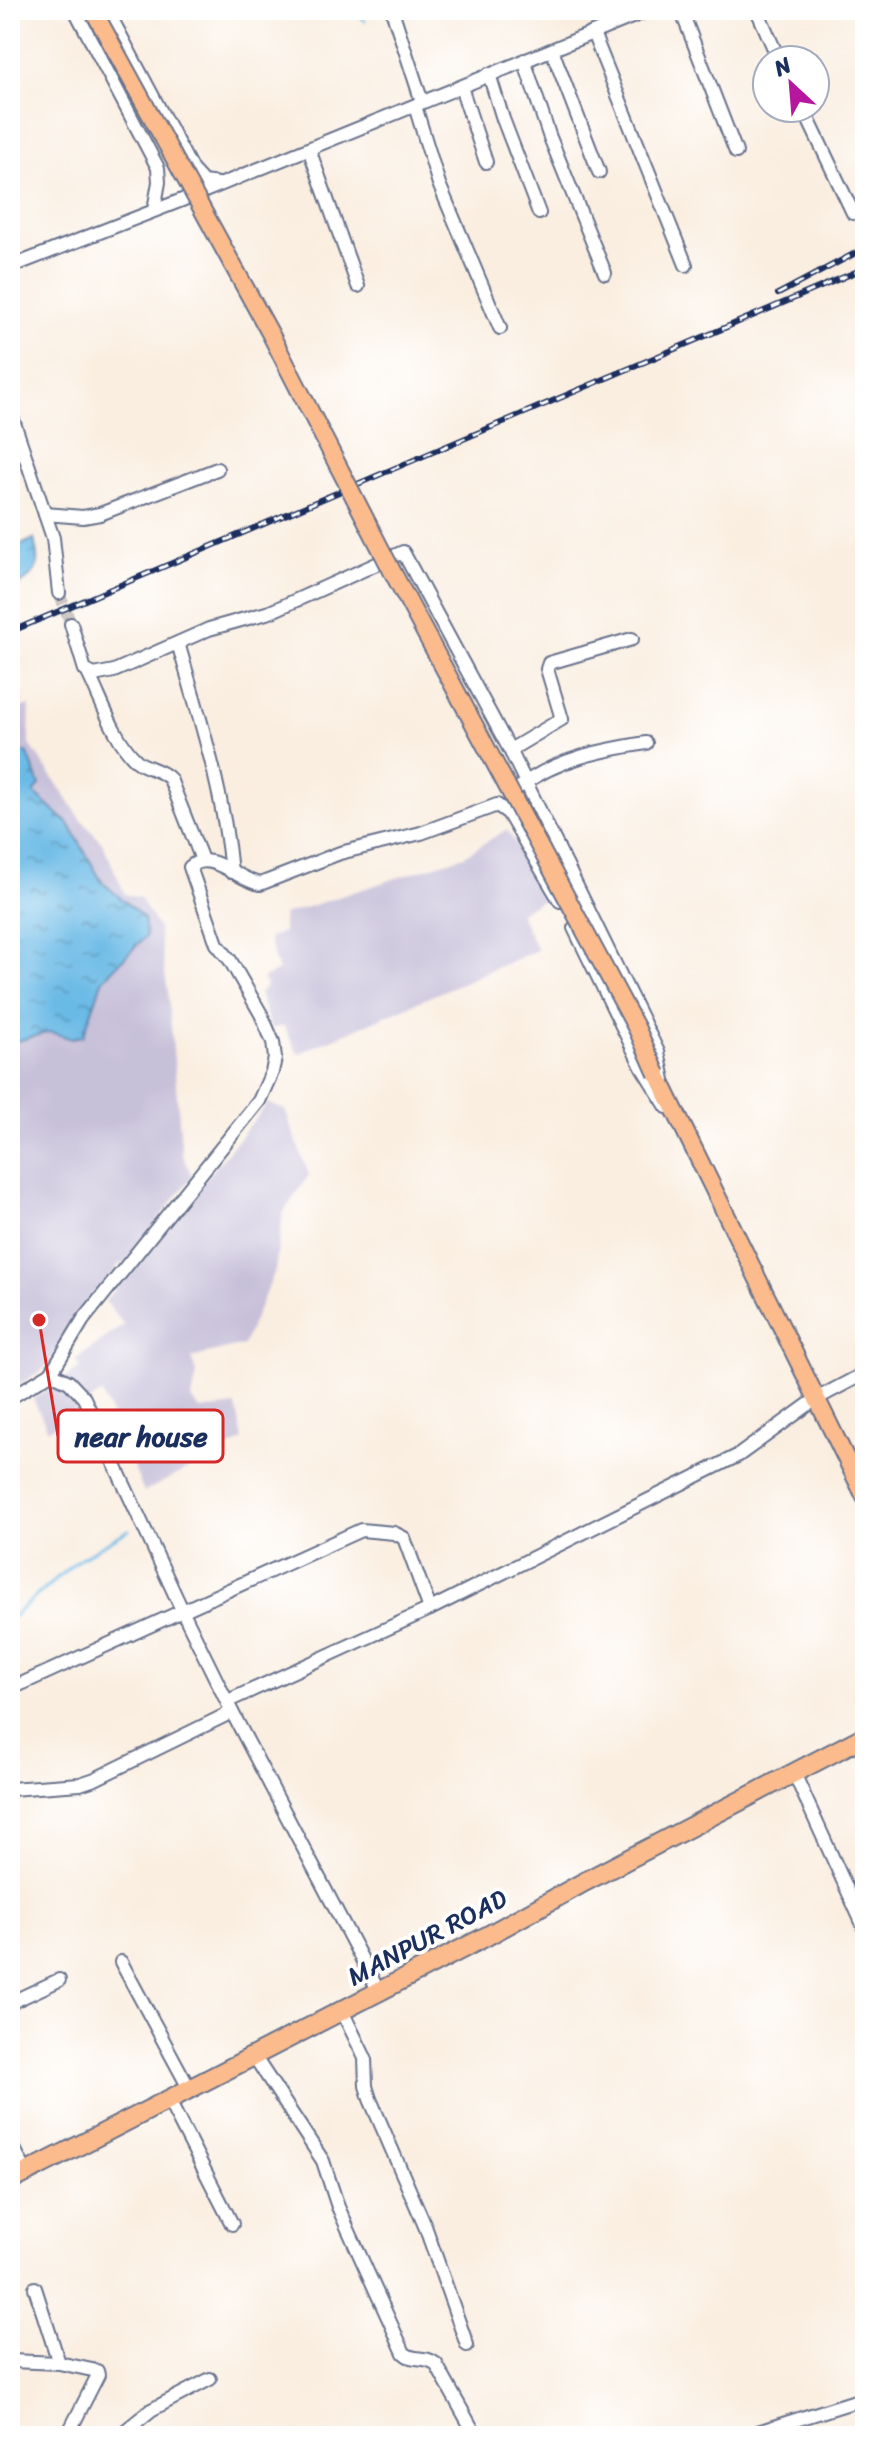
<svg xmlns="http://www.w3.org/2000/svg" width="875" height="2446" font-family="Sriracha,sans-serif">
  <defs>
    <pattern id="water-ripples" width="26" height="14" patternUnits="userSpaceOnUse" patternTransform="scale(2)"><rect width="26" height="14" fill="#6bbae6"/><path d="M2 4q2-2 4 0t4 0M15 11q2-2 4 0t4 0" fill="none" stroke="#5798be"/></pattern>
  </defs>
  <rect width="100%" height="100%" fill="#fff"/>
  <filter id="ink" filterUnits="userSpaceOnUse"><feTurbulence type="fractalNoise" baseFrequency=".0125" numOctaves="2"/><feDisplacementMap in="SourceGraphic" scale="16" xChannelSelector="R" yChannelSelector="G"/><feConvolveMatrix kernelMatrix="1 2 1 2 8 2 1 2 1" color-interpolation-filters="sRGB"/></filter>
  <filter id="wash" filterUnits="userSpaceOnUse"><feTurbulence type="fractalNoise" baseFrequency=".006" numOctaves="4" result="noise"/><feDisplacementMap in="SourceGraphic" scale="32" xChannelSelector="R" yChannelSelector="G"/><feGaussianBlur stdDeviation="1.8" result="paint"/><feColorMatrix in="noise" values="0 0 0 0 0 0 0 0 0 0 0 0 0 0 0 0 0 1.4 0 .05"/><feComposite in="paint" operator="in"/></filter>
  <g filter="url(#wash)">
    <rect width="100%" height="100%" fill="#faeee0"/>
    <g fill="#c7c0d9">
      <path d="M13 704 19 707 30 706 29 743 81 819 103 844 125 894 140 898 158 928 168 992 182 1154 192 1176 123 1265 120 1263 44 1369 10 1390V706Z"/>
      <path d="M507 829 547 898 519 912 537 950 298 1054 284 1026 271 1029 259 993 266 986 263 978 278 971 268 938 283 932V915L464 856Z"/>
      <path d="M268 1103 285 1110 309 1175 283 1213 275 1271 243 1345 191 1358 197 1374 192 1399 200 1410 236 1406 243 1440 144 1492 102 1393 48 1430 33 1399 80 1368 75 1360 124 1325 105 1301Z"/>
    </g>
    <g fill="url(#water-ripples)" stroke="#4374a2" stroke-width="2">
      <path d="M34 539C42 573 37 572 10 591V550Z"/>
      <path d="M10 752H27L40 785 34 793 69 824 102 882 144 918 146 936 103 979 83 1036 70 1038 50 1032 10 1043Z"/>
    </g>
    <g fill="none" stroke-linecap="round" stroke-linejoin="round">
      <g stroke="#6bbae6" stroke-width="3">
        <path d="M355 10 365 21"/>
        <path d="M10 1619 79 1559 129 1530"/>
      </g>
    </g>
  </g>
  <g filter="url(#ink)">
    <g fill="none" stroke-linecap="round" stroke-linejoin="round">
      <path stroke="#cdc8c6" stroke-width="12" stroke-dasharray="12 6" stroke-linecap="butt" d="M59 593 71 624"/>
      <g stroke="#69728c" stroke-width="16">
        <g id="minor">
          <path d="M75 10 158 168 159 182 154 210"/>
          <path d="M107 10 192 170 203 182 218 184"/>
          <path d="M392 10 422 102"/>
          <path d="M681 10 736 152"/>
          <path d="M757 10 779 60"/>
          <path d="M593 33 686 265"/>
          <path d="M552 50 599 172"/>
          <path d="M524 60 549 135 605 273"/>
          <path d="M489 74 503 119 539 213"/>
          <path d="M461 87 486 162"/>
          <path d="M415 106 439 184 500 328"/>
          <path d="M803 108 853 213"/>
          <path d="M309 149 358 286"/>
          <path d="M10 267 195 195 649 10"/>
          <path d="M10 411 53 538 59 593"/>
          <path d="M45 514 83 517 100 514 217 469"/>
          <path d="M71 624 85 670 94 675 114 671 209 629 270 612 403 552 512 754"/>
          <path d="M632 639 549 663 547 669 562 719 515 747 512 754 658 1052 664 1080"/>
          <path d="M178 643C200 719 224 793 231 872"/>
          <path d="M88 673C102 701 114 740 137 761 147 769 161 769 170 779L202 860"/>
          <path d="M521 786C556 759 603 750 646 743"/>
          <path d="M574 928 642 1067 667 1107"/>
          <path d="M51 1373 83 1320 259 1101 272 1072 275 1058 273 1042 261 1014 230 960 217 944 190 867C210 848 239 881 260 884L340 853 421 833 497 805 508 813 560 901"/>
          <path d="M10 1398 51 1373 69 1382 84 1398 183 1612 232 1712 379 1992"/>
          <path d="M10 1689 361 1530 394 1533 404 1538 430 1609"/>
          <path d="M228 1701 430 1609 739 1455 816 1399 865 1373"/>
          <path d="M794 1773 865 1929"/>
          <path d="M10 1789 80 1784 95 1779 232 1712"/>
          <path d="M121 1962 190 2090"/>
          <path d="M10 2003 59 1980"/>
          <path d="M342 2011 365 2058 366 2086 370 2099 425 2226 467 2345"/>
          <path d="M254 2056 323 2161 338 2207 404 2353C413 2362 426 2355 436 2364L476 2436"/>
          <path d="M169 2101 232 2224"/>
          <path d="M10 2141 26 2172"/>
          <path d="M35 2288 59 2363"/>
          <path d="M10 2361 59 2363 97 2371 98 2375 67 2436"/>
          <path d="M119 2436 151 2410 210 2379"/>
          <path d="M745 2436 865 2398"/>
        </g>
      </g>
      <g stroke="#69728c" stroke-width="20">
        <path id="major" d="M657 1074 865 1497"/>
      </g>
      <g stroke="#69728c" stroke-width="22">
        <path id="highway" d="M10 2181 487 1936 586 1881 865 1736"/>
      </g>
      <use href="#minor" stroke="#fff" stroke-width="12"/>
      <use href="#major" stroke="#fbbb8c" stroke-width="16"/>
      <use href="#highway" stroke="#fbbb8c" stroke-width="18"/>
      <g stroke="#1b2f5e" stroke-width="6">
        <g id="rail">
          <path d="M778 294 865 248"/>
          <path d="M10 632 865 268"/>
        </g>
      </g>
      <use href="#rail" stroke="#fff" stroke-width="3" stroke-dasharray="9" stroke-linecap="butt"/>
      <g stroke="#69728c" stroke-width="20" stroke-linecap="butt">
        <path id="major-bridge" d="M93 10 270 333 392 571 637 1029 657 1074"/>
      </g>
      <use href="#major-bridge" stroke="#fbbb8c" stroke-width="16"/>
    </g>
  </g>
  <g text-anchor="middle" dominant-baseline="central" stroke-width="7" stroke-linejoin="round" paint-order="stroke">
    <g font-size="26" fill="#1b2f5e" stroke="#fff">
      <text transform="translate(427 1937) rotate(-28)">MANPUR ROAD</text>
    </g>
  </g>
  <path fill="none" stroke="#d62828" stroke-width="3" d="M39 1320L58 1436"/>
  <circle fill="#d62828" stroke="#fff" stroke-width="3" cx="39" cy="1320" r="8"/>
  <rect fill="#fff" stroke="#d62828" stroke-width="3" x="58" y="1410" width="165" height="52" rx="8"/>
  <g font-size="28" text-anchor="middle" font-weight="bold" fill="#1b2f5e">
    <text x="141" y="1446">near house</text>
  </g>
  <rect width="875" height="2446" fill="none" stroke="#fff" stroke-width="40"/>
  <g transform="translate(791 84) rotate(334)"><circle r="38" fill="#ffffff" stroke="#a4acbf" stroke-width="2"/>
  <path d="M0-6L14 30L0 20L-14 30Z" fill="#b5179e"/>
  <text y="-12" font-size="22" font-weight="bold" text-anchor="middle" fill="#1b2f5e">N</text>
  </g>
</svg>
